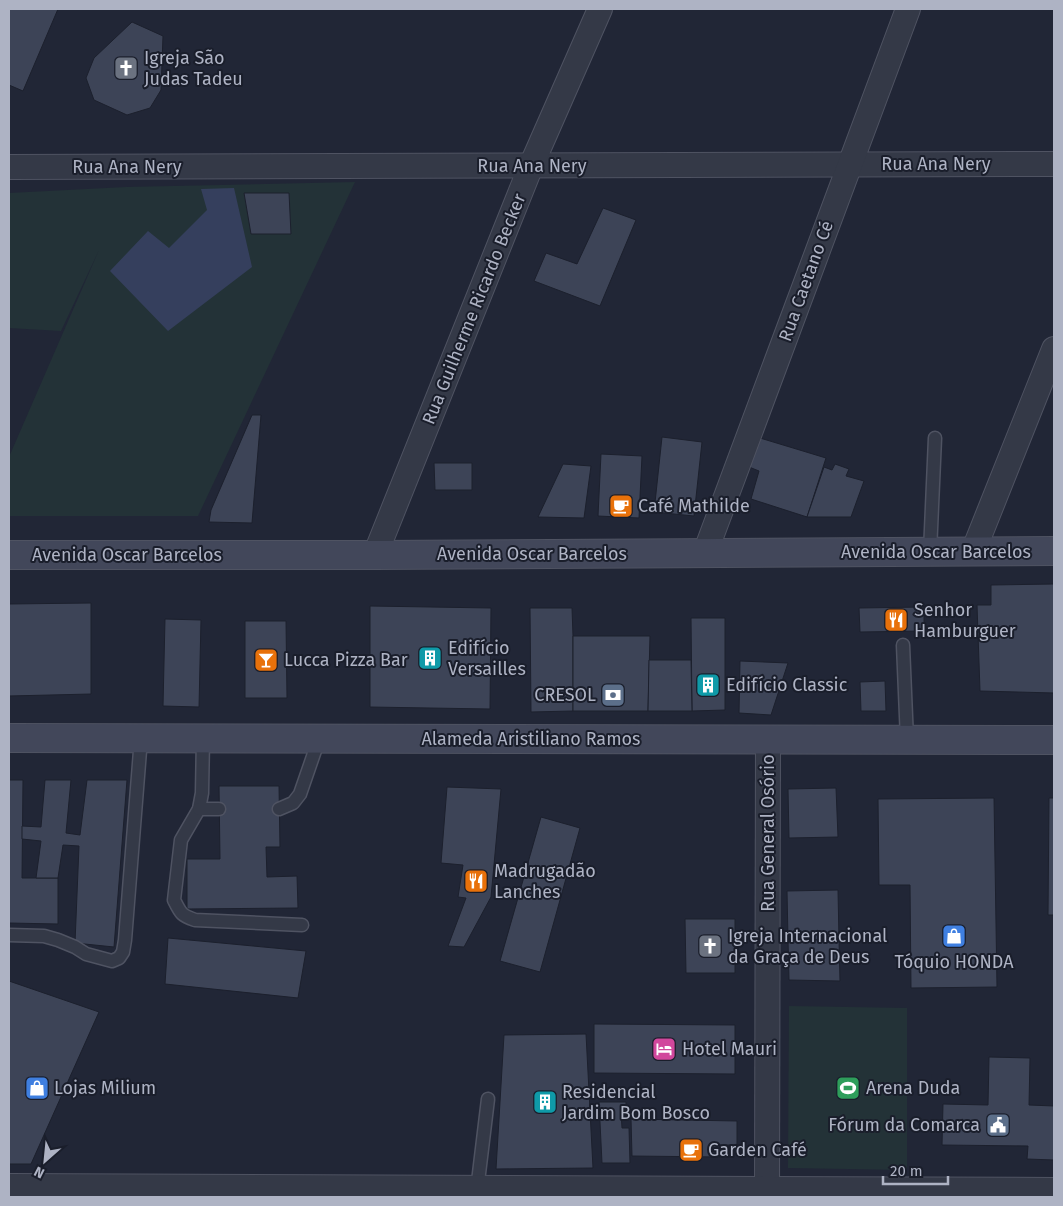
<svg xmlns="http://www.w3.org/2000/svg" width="1063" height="1206" font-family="'Fira Sans',sans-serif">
  <rect width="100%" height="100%" fill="#212636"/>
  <g fill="#233237">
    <path d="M355 182 198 516H9V457L99 250 61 331 9 328V193L126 187Z"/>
    <path d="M789 1006 907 1008V1170L788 1168Z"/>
  </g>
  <path fill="#353f5d" d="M234 188 252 267 168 331 110 271 148 231 169 248 207 210 201 189Z"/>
  <g fill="#3d4457" stroke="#1c202d">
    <path d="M9 9H58L23 91 9 85Z"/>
    <path d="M132 22 163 36 161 90 150 108 127 115 94 100 86 78 94 58Z"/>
    <path d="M244 193H289L291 234H251Z"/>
    <path d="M603 208 636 220 600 306 534 281 546 253 577 264Z"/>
    <path d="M252 415H261L252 523 209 522 211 510Z"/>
    <path d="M662 437 702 442 694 516 654 512Z"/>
    <path d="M760 438 826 458 807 517 751 499 759 471 749 467Z"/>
    <path d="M601 454 642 456 639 518 598 516Z"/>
    <path d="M434 463H472V490H435Z"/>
    <path d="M563 464 591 466 584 518 538 517Z"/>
    <path d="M835 464 849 469 846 476 864 481 851 517H807L824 467 832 470Z"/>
    <path d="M1054 584V693L980 691 977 605H991V585Z"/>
    <path d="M91 603V694L9 696V604Z"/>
    <path d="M370 606 491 608 490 709 370 707Z"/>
    <path d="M924 607V631L860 632 859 608Z"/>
    <path d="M530 608H572L573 636V711L531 712Z"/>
    <path d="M691 618H725V710L692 711Z"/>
    <path d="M165 619 201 620 199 707 163 706Z"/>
    <path d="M245 621H286L287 698H245Z"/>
    <path d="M573 636H650L648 711H573Z"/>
    <path d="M649 660H691L692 711H648Z"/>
    <path d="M740 661 788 663 771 715 739 713Z"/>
    <path d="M885 681 886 711H861L860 682Z"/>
    <path d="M9 780H23L22 878H58V924L9 923Z"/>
    <path d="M45 780H71L66 833 80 835 87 780H127L114 947 75 943 79 846 63 845 58 878H36L41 841 22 839V826L41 827Z"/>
    <path d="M219 786H279L280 847H266L267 877 297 876 298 908 187 909V859H220Z"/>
    <path d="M447 787 501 789 491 897 464 947 448 946 466 898 458 897 463 865 441 863Z"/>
    <path d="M836 788 838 837 789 838 788 789Z"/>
    <path d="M994 798 997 987 911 988 910 885H879L878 799Z"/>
    <path d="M1049 798H1054V915H1048Z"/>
    <path d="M541 817 580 828 540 972 500 961Z"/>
    <path d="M838 890 839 940H788L787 891Z"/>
    <path d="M685 919H735V973H686Z"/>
    <path d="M168 938 306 951 298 998 165 984Z"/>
    <path d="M788 940H839L840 981 789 980Z"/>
    <path d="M9 981 99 1012 31 1164H9Z"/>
    <path d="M594 1024 735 1025V1074L594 1073Z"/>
    <path d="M586 1034 593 1168 496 1169 504 1035Z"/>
    <path d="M989 1057 1030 1058 1029 1105 1054 1106V1160L1027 1159 1028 1146 942 1145 943 1104 988 1105Z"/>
    <path d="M599 1102H626V1112H621L622 1128H629L630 1163H602Z"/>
    <path d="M631 1119 737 1121V1145H720V1157L632 1156Z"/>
  </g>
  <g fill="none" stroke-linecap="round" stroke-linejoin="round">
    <g stroke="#4f5362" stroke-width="15">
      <g id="service">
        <path d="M930 552 935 438"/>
        <path d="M903 645 907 740"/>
        <path d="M203 738 202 793 199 809 181 840 174 900C181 914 181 915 195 920L302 925"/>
        <path d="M199 809H219"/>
        <path d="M279 809 293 803 300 794 319 739"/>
        <path d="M9 935 44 936 58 940 75 947 86 954 112 961 119 958 123 952 125 940 141 738"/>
        <path d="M477 1190 488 1099"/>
      </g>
    </g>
    <g stroke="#4f5362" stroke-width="26">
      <g id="minor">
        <path d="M9 167 1054 164"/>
        <path d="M973 552 1054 349"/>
        <path d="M705 553 908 9"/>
        <path d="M375 555 531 166 600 9"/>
        <path d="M767 1197 768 739"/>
      </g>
    </g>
    <g stroke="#4f5362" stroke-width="30">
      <path id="tertiary" d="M9 1188 1054 1192"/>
    </g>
    <g stroke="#4f5362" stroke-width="30">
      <g id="secondary">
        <path d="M9 555H375L1054 551"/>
        <path d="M9 738 1054 740"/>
      </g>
    </g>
    <use href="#service" stroke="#343947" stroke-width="12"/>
    <use href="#minor" stroke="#343947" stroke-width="24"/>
    <use href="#tertiary" stroke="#343947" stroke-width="28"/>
    <use href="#secondary" stroke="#42475a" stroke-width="28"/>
  </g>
  <defs>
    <g id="church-square" transform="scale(1.25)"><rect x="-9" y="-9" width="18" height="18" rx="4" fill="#6b7280" stroke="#1a1e2b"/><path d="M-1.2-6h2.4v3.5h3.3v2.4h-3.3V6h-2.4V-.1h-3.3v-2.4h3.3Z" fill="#fff"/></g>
    <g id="cafe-square" transform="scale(1.25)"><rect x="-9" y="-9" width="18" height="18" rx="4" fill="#e8710a" stroke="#1a1e2b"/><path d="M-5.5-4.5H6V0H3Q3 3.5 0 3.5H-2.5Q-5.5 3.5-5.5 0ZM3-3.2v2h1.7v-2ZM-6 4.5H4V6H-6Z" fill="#fff"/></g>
    <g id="restaurant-square" transform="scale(1.25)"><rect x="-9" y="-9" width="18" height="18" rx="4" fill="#e8710a" stroke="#1a1e2b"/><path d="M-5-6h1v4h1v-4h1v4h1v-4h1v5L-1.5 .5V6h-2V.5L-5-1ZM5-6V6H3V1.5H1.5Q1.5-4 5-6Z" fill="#fff"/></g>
    <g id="building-square" transform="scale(1.25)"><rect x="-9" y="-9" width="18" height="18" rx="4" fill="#0f9aa8" stroke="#1a1e2b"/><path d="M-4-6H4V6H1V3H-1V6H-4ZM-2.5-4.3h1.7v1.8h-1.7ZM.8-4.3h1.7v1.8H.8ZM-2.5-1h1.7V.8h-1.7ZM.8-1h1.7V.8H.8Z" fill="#fff"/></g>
    <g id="bar-square" transform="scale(1.25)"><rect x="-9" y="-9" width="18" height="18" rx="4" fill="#e8710a" stroke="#1a1e2b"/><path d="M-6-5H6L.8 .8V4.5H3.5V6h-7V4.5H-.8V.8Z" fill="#fff"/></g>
    <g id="bank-square" transform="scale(1.25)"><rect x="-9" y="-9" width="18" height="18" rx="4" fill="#5c6f8a" stroke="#1a1e2b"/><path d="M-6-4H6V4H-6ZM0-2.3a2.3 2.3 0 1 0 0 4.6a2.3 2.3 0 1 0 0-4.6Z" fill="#fff"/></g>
    <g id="shop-square" transform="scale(1.25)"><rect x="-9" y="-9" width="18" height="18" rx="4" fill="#3f7fe0" stroke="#1a1e2b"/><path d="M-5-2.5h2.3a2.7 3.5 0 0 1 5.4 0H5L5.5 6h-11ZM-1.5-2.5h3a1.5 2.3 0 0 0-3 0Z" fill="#fff"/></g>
    <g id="hotel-square" transform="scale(1.25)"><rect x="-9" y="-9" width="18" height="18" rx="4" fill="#d1479c" stroke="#1a1e2b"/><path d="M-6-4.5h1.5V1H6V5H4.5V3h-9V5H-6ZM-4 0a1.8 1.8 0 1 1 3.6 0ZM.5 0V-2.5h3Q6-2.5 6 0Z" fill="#fff"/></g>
    <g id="stadium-square" transform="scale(1.25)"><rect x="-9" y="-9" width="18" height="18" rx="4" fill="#2e9e5b" stroke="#1a1e2b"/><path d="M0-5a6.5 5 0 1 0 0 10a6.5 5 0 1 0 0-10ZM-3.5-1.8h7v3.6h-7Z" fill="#fff"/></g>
    <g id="civic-square" transform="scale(1.25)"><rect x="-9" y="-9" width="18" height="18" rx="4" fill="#5c6f8a" stroke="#1a1e2b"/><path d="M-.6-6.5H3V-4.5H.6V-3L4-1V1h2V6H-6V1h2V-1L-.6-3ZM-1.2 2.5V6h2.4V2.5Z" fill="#fff"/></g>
  </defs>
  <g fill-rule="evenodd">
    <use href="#church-square" x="126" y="68"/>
    <use href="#cafe-square" x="621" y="506"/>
    <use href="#restaurant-square" x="896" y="620"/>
    <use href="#building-square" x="430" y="658"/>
    <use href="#bar-square" x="266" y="660"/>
    <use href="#building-square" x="708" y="685"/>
    <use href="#bank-square" x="613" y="695"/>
    <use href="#restaurant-square" x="476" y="881"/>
    <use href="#shop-square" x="954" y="936"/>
    <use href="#church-square" x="710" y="946"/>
    <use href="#hotel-square" x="664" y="1049"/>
    <use href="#shop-square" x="37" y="1088"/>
    <use href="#stadium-square" x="848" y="1088"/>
    <use href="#building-square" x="545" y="1102"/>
    <use href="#civic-square" x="998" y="1125"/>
    <use href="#cafe-square" x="691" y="1150"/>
  </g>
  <g text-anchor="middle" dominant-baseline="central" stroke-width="4" stroke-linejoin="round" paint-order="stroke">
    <g font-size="18" fill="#aeb3c4" stroke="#1a1e2b" text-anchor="start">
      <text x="144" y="58">Igreja São<tspan x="144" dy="21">Judas Tadeu</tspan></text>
      <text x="638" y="506">Café Mathilde</text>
      <text x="914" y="610">Senhor<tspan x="914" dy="21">Hamburguer</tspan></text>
      <text x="448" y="648">Edifício<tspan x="448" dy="21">Versailles</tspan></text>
      <text x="284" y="660">Lucca Pizza Bar</text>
      <text x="726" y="685">Edifício Classic</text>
      <text x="596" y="695" text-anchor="end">CRESOL</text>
      <text x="494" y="871">Madrugadão<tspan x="494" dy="21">Lanches</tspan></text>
      <text x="728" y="936">Igreja Internacional<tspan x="728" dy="21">da Graça de Deus</tspan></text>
      <text x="954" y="962" text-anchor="middle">Tóquio HONDA</text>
      <text x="682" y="1049">Hotel Mauri</text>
      <text x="54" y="1088">Lojas Milium</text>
      <text x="866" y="1088">Arena Duda</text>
      <text x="562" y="1092">Residencial<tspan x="562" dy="21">Jardim Bom Bosco</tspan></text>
      <text x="980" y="1125" text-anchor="end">Fórum da Comarca</text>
      <text x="708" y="1150">Garden Café</text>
    </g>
    <g font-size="18" fill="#aeb3c4" stroke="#1a1e2b">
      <text x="936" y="164">Rua Ana Nery</text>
      <text x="532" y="166">Rua Ana Nery</text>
      <text x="127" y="167">Rua Ana Nery</text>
      <text transform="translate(806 281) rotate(-70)">Rua Caetano Cé</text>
      <text transform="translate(474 309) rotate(-68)">Rua Guilherme Ricardo Becker</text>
      <text x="936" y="552">Avenida Oscar Barcelos</text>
      <text x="532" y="554">Avenida Oscar Barcelos</text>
      <text x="127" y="555">Avenida Oscar Barcelos</text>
      <text x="531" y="739">Alameda Aristiliano Ramos</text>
      <text transform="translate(768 833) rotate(-90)">Rua General Osório</text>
    </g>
  </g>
  <rect width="1063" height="1206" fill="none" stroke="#aeb3c4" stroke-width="20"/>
  <g transform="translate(45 1161) rotate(207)" stroke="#1a1e2b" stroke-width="4" paint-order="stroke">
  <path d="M0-4L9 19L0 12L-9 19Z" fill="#aeb3c4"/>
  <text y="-8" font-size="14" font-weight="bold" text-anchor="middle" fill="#aeb3c4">N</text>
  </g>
  <path d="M883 1176v8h65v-8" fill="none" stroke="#aeb3c4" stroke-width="2.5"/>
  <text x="890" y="1176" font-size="15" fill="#aeb3c4" stroke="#1a1e2b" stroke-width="4" paint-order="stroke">20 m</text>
</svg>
